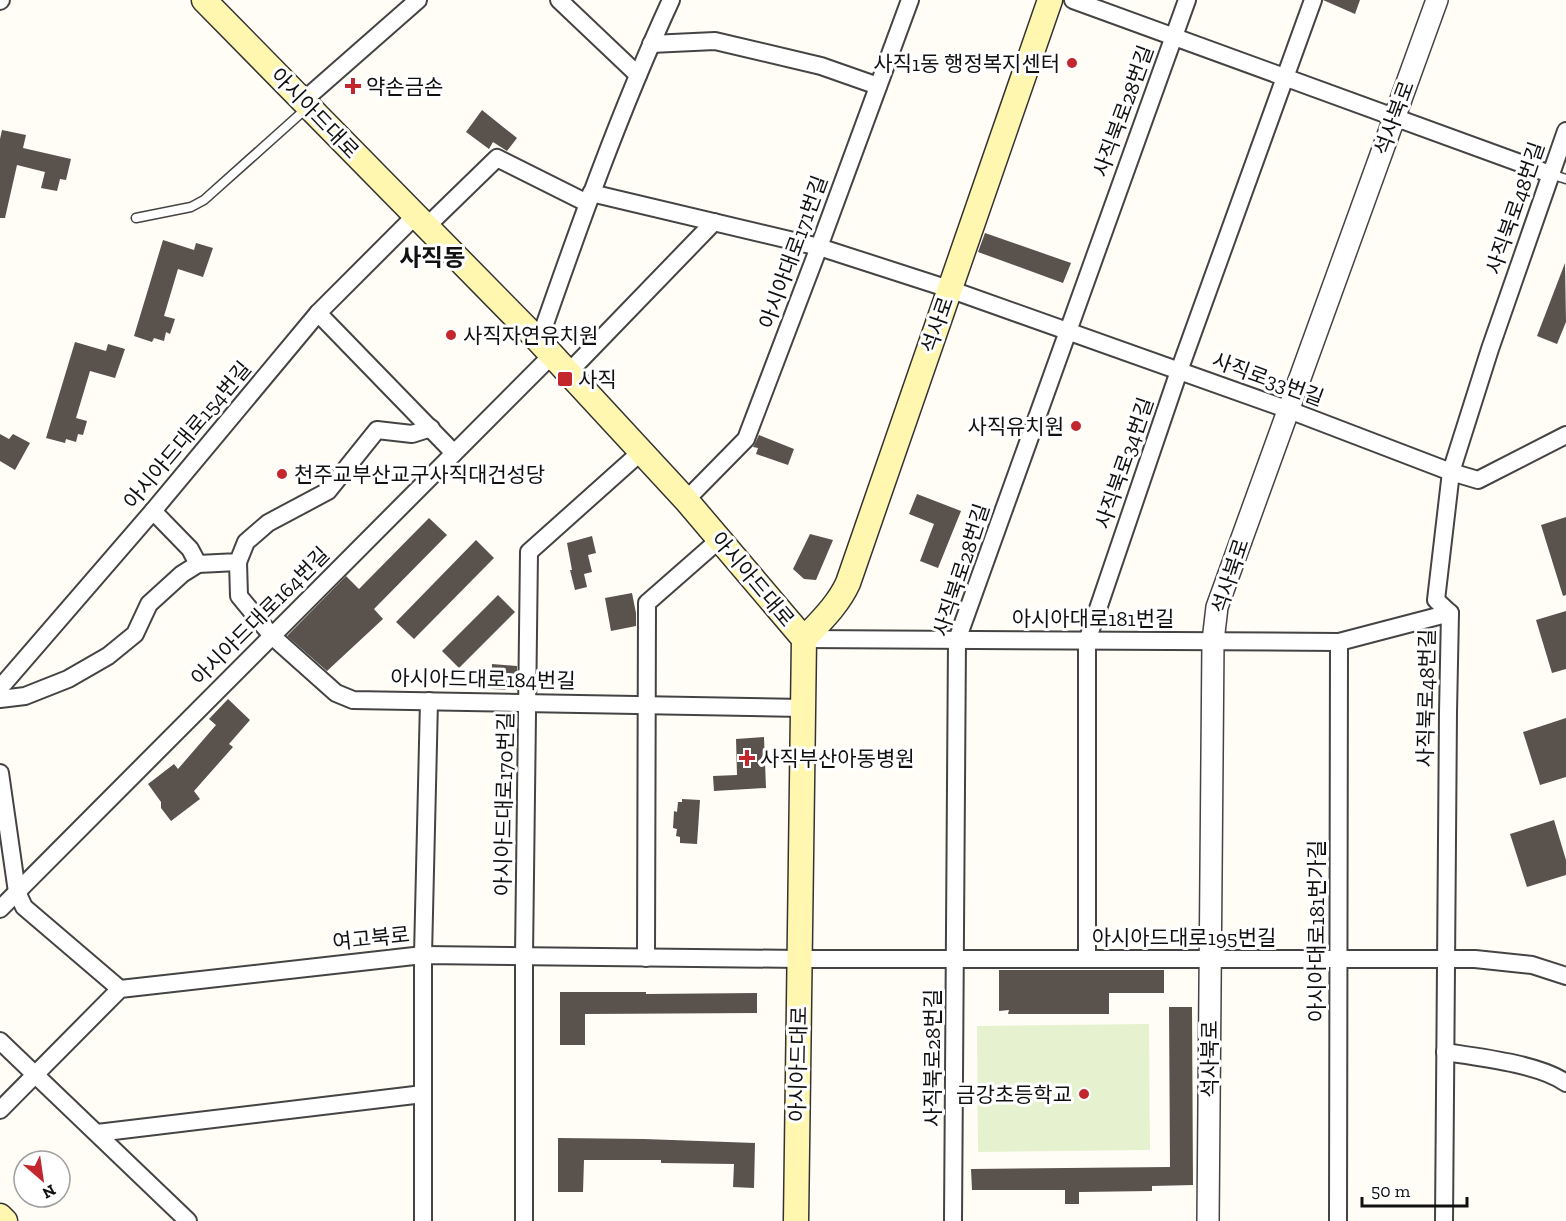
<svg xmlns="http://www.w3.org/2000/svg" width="1566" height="1221" font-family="'Zilla Slab','Noto Sans KR',serif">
  <rect width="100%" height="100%" fill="#fffdf5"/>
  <path fill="#e6f2cf" d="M1149 1024 1150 1150 978 1152 977 1026Z"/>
  <g fill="#5a524d">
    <path d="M1323 0H1360L1355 14Z"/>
    <path d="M482 110 517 138 507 151 493 142 489 149 466 132Z"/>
    <path d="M2 130 26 135 23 148 71 159 66 180 60 179 57 191 41 188 45 172 17 165 5 218H0V139Z"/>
    <path d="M985 233 1071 263 1063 283 978 252Z"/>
    <path d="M163 240 194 250 196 243 213 248 203 277 178 269 164 316 175 319 170 334 166 332 164 341 154 338 152 342 134 336Z"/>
    <path d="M1565 263 1566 322 1557 344 1537 336Z"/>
    <path d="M75 342 106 351 108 344 125 349 115 378 90 371 76 418 87 421 83 435 78 434 76 442 66 439 65 443 46 438Z"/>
    <path d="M0 434 9 439 13 434 30 443 15 470 0 461Z"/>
    <path d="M759 435 794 449 788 465 756 454 758 448 753 447Z"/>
    <path d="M917 494 961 511 938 568 920 561 934 524 909 514Z"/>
    <path d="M1566 517V595L1563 596 1541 525Z"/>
    <path d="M429 518 447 535 374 609 383 619 327 671 287 636 346 576 359 589Z"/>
    <path d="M810 534 833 540 816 580 804 579 793 569Z"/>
    <path d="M592 536 596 553 588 555 592 572 584 574 587 587 575 590 570 570H572L567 543Z"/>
    <path d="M476 540 494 558 414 639 396 622Z"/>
    <path d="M632 593 636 613V626L611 631 605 598Z"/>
    <path d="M498 595 515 612 459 668 442 651Z"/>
    <path d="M1566 611V669L1552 673 1536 620Z"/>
    <path d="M492 664 517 666V690L491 689Z"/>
    <path d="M228 699 250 720 229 744 233 747 194 791 200 799 171 821 161 808V802L148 784 174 764 178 769 216 725 209 719Z"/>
    <path d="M1566 718V777L1540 785 1523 732Z"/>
    <path d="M764 737 766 788 714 791 713 776 737 775 736 739Z"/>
    <path d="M682 799 700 800 697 844 680 843V837L676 836 677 829 673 828 674 811 677 812 678 802H682Z"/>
    <path d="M1554 820 1566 860V875L1527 887 1510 834Z"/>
    <path d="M999 970H1164V993H1109V1014H1008L1009 1010 999 1011Z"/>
    <path d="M560 992H646V994L757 993V1013L585 1014V1045H560Z"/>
    <path d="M1169 1007H1192L1193 1185 1152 1186V1191L1079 1192V1204H1065V1190H972L971 1169 1170 1167Z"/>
    <path d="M558 1138 644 1139 755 1143 754 1188 733 1187 734 1164 661 1163V1160H584L583 1192H558Z"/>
  </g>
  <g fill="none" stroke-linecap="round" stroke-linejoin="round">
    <g stroke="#444" stroke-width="11">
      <g id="service">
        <path d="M1550 174 1566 179"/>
        <path d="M136 218 191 207 204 200 308 107"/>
      </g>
    </g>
    <g stroke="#444" stroke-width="20">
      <g id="minor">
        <path d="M559 0 638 75"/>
        <path d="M1073 0 1550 174"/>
        <path d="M0 1 1 0"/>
        <path d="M651 44 715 41 821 66 878 86"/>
        <path d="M303 101 418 0"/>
        <path d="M591 193 819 247 949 289 1289 410 1451 472 1478 480 1566 435"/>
        <path d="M426 227 497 158 587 203"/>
        <path d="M318 313 454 453"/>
        <path d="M539 341C579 226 620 111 671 0"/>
        <path d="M568 373 714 222"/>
        <path d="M686 500 746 439 819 247 910 0"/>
        <path d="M153 511 190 549 198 564"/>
        <path d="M238 562 239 596 272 636 336 693 353 700 803 708"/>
        <path d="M804 639 1339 642 1450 613"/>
        <path d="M0 688 153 511 318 313 415 216"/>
        <path d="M0 699 25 696 68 679 108 656 135 634 149 604 182 574 198 564 238 562 246 542 268 523 328 491 377 430 412 434 431 428"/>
        <path d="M0 773 17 892 24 907 120 989"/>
        <path d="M0 909 552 355"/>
        <path d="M646 958 647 603 720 539"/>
        <path d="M1087 959V641L1179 371 1313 0"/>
        <path d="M0 1041 188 1221"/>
        <path d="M1445 1052C1478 1057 1540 1064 1566 1083"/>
        <path d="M0 1110 120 989 423 955 799 959H1475L1532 965 1566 976"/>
        <path d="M97 1133 423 1094"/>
        <path d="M423 1221V955L429 701"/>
        <path d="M524 1221V956L529 552 642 451"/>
        <path d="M953 1221 957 640 1187 0"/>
        <path d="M1338 1221 1339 642"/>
        <path d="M1444 1221 1448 712 1450 613 1436 600 1451 472 1490 349 1566 131"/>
      </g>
    </g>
    <g stroke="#444" stroke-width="24">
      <path id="tertiary" d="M1208 1221 1213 641 1217 607 1437 0"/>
    </g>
    <g stroke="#333" stroke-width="27">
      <g id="secondary">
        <path d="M204 0 539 341 686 500 804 639 796 1221"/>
        <path d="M804 639C820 622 838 605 848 583L1050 0"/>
        <path d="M0 1216 5 1221"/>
      </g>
    </g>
    <use href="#service" stroke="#fff" stroke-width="8"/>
    <use href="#minor" stroke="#fff" stroke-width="16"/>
    <use href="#tertiary" stroke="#fff" stroke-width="21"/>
    <use href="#secondary" stroke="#fff6b0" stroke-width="24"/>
  </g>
  <g fill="#c4262e" stroke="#fff" stroke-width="2">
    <circle cx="1072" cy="63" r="6"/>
    <path d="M350 77h6v6h6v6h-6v6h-6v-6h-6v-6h6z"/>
    <circle cx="451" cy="335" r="6"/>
    <rect x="557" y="371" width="16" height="16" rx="3"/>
    <circle cx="1076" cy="426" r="6"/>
    <circle cx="282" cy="474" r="6"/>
    <path d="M744 749h6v6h6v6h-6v6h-6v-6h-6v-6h6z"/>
    <circle cx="1084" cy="1094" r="6"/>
  </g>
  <g text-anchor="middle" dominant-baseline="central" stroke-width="6" stroke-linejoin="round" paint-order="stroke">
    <g font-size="21" fill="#111" stroke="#fff" text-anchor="start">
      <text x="1060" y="63" text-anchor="end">사직1동 행정복지센터</text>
      <text x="366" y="86">약손금손</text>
      <text x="463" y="335">사직자연유치원</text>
      <text x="578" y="379">사직</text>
      <text x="1064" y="426" text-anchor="end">사직유치원</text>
      <text x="294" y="474">천주교부산교구사직대건성당</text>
      <text x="760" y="758">사직부산아동병원</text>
      <text x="1072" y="1094" text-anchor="end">금강초등학교</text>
    </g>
    <g font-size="21" fill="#111" stroke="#fff">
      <text transform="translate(1123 111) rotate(-70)">사직북로28번길</text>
      <text transform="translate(315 113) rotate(46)">아시아드대로</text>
      <text transform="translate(1394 118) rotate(-70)">석사북로</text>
      <text transform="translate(1515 208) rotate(-71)">사직북로48번길</text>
      <text transform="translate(793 252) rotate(-70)">아시아대로171번길</text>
      <text transform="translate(937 325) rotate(-71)">석사로</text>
      <text transform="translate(1268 379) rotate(20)">사직로33번길</text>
      <text transform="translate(187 435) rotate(-50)">아시아드대로154번길</text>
      <text transform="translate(1124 463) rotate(-71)">사직북로34번길</text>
      <text transform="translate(961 570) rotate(-72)">사직북로28번길</text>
      <text transform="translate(1230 576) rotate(-72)">석사북로</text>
      <text transform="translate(753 579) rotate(50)">아시아드대로</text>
      <text transform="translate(260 616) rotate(-45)">아시아드대로164번길</text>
      <text x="1093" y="618">아시아대로181번길</text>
      <text transform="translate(483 679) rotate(1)">아시아드대로184번길</text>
      <text transform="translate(1426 698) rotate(-89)">사직북로48번길</text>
      <text transform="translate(504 804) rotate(-89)">아시아드대로170번길</text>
      <text transform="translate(1316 931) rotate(-90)">아시아대로181번가길</text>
      <text x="1184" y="937">아시아드대로195번길</text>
      <text transform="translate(371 938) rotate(-6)">여고북로</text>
      <text transform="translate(932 1058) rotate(-90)">사직북로28번길</text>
      <text transform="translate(1209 1059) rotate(-90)">석사북로</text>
      <text transform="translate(798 1064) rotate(-89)">아시아드대로</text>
    </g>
    <g font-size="24" font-weight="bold" fill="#111" stroke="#fff">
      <text x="432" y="257">사직동</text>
    </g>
  </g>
  <g transform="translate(42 1179) rotate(151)"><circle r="28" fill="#ffffff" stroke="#a0a0a0" stroke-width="1.5"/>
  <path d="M0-4.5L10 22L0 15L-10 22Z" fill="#c4262e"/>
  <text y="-9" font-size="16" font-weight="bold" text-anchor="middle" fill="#111111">N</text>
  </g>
  <path d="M1362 1197v9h105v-9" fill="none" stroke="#111111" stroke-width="3"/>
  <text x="1371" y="1197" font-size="18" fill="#111111" stroke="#ffffff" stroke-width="4.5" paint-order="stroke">50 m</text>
</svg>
